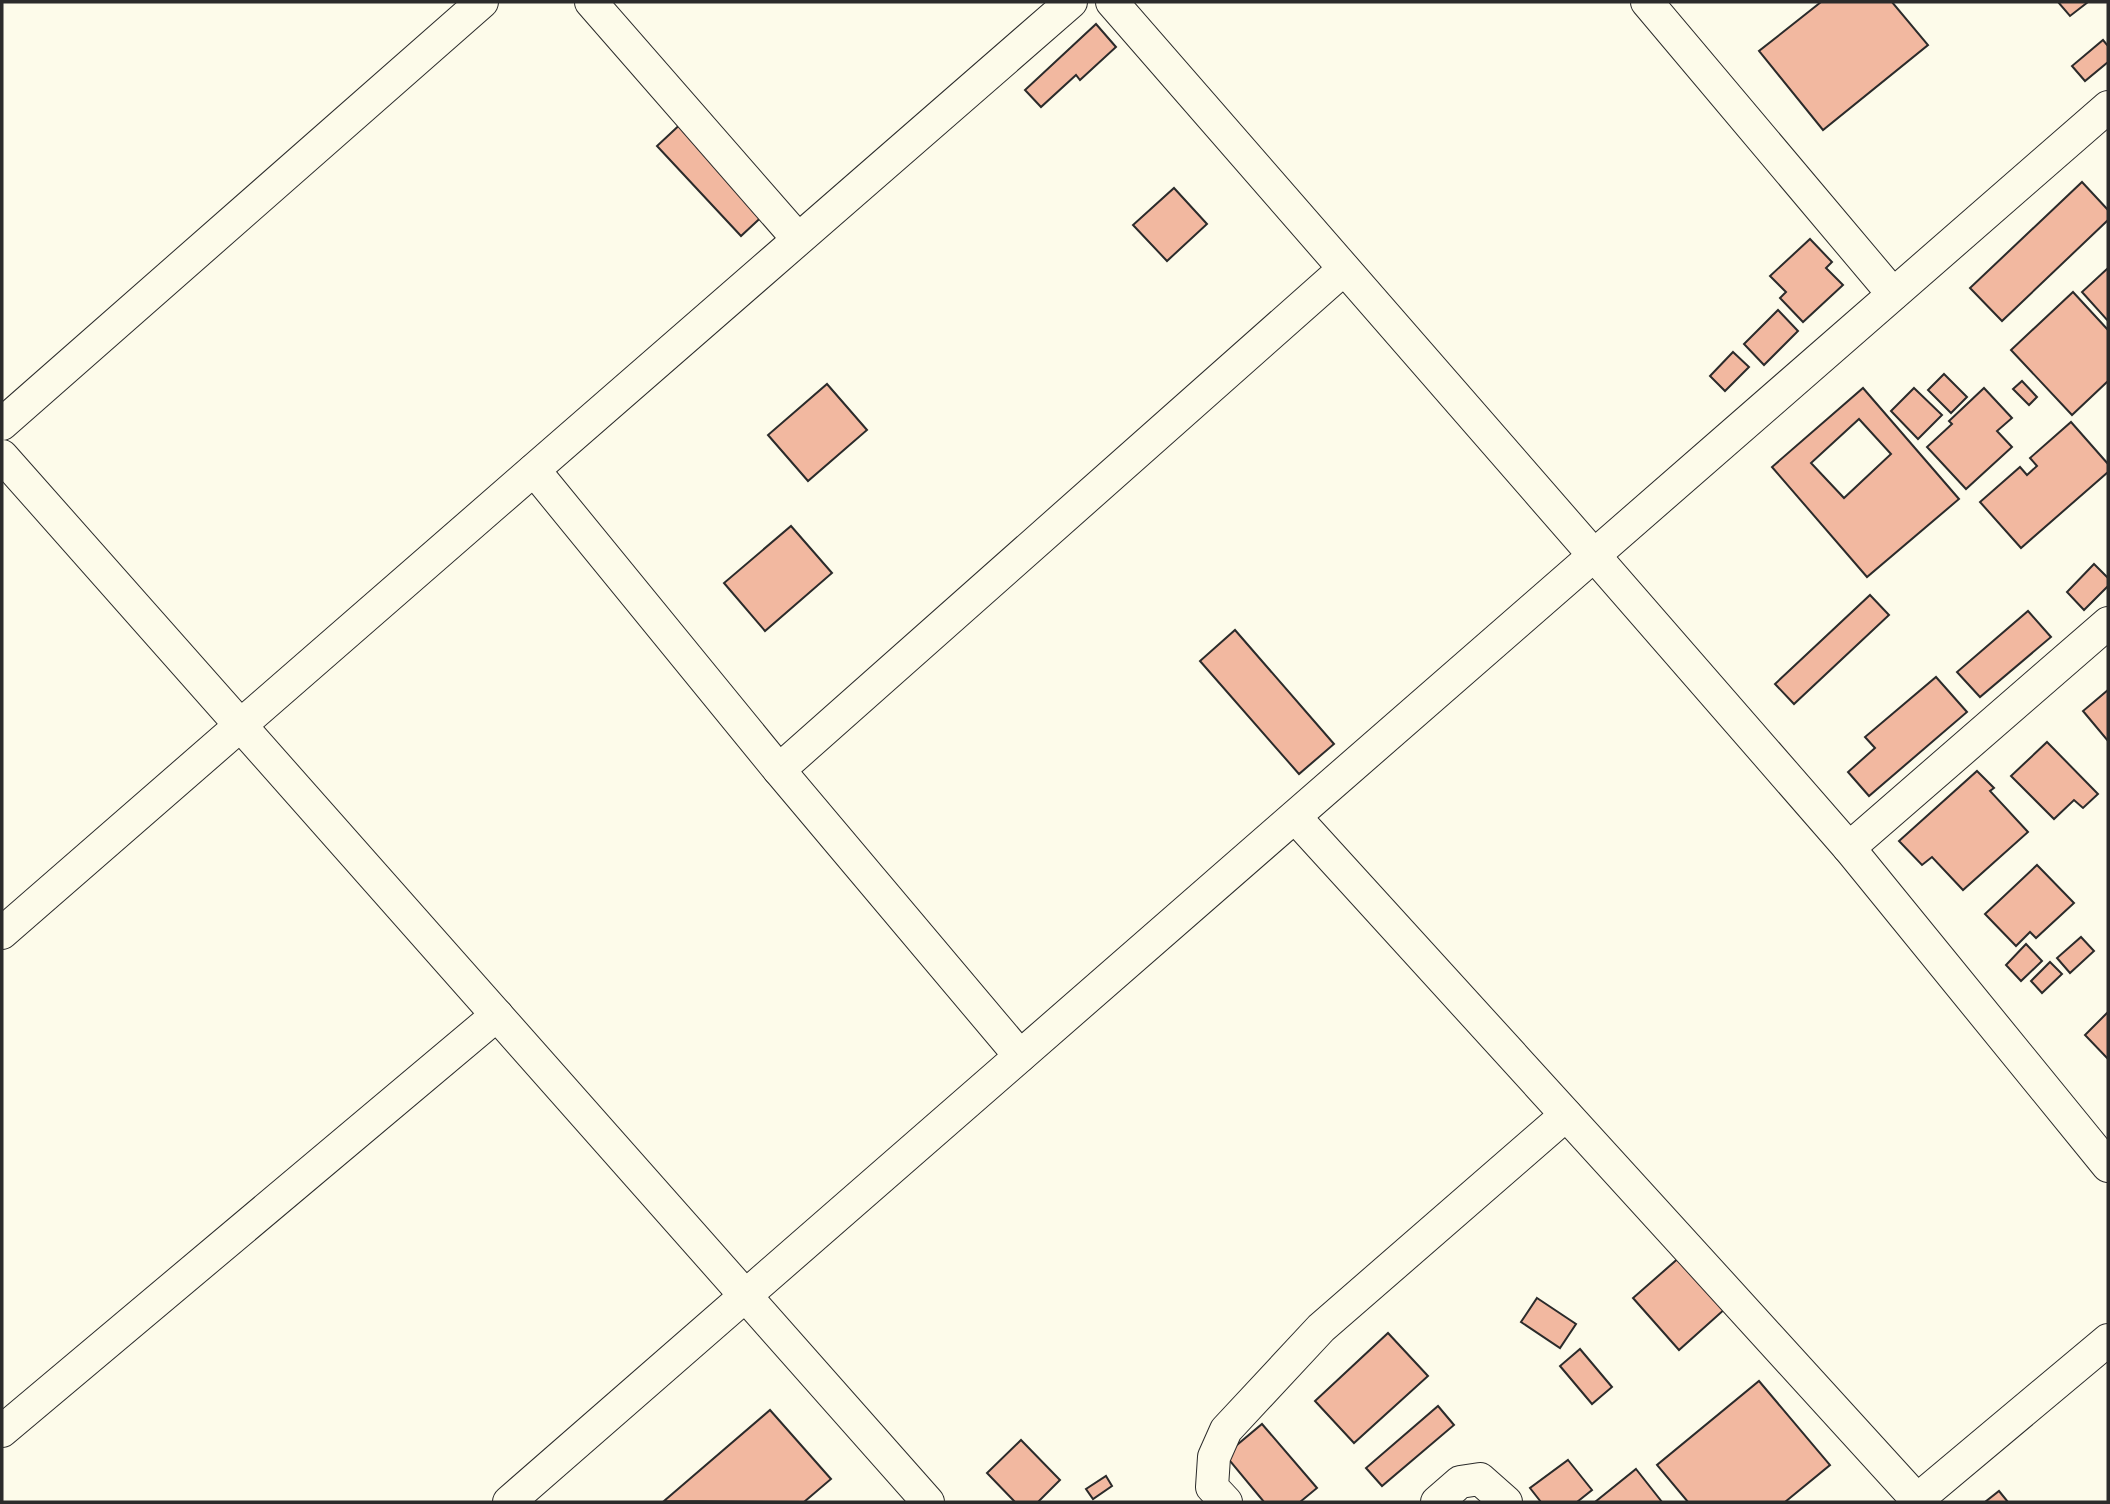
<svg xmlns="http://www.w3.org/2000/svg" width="2110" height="1504" font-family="'Open Sans',sans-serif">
  <rect width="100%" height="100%" fill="#fdfbea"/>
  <g fill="#f2b8a0" stroke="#2b2b2b" stroke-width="2" fill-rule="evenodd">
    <path d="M1821 2H1892L1928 45 1823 130 1759 51Z"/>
    <path d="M2058 2H2088L2070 16Z"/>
    <path d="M1096 24 1116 47 1080 80 1076 75 1041 107 1025 90Z"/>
    <path d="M2103 40 2108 46V62L2085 81 2072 66Z"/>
    <path d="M686 119 770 209 741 236 657 146Z"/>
    <path d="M2082 182 2108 210V220L2002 321 1970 288Z"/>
    <path d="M1174 188 1207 224 1167 261 1133 225Z"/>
    <path d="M1810 239 1832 262 1826 268 1843 285 1803 322 1780 298 1786 292 1770 276Z"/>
    <path d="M2108 268V321L2082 292Z"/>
    <path d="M2073 292 2108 330V381L2072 415 2011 350Z"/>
    <path d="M1778 310 1798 331 1764 365 1744 344Z"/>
    <path d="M1733 352 1749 367 1725 391 1710 376Z"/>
    <path d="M1944 374 1967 397 1951 413 1928 390Z"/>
    <path d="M2022 381 2037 397 2029 405 2013 389Z"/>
    <path d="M827 384 867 430 808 481 768 435Z"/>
    <path d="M1863 388 1959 499 1867 577 1772 467ZM1859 419 1891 454 1844 498 1811 463Z"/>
    <path d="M1914 388 1942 415 1918 439 1891 411Z"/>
    <path d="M1984 388 2012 418 1997 431 2012 447 1966 489 1927 447 1952 424 1949 421Z"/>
    <path d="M2071 422 2108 464V472L2021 548 1980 502 2020 467 2027 475 2037 466 2030 458Z"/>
    <path d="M791 526 832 573 765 631 724 583Z"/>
    <path d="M2094 564 2108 578V586L2084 610 2067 592Z"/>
    <path d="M1870 595 1889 615 1794 704 1775 684Z"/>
    <path d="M2028 611 2051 637 1980 697 1957 672Z"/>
    <path d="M1235 630 1334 744 1299 774 1200 661Z"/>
    <path d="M1936 677 1967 712 1869 796 1848 772 1875 748 1865 737Z"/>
    <path d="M2108 690V741L2083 711Z"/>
    <path d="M2047 742 2098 794 2083 808 2074 800 2054 819 2011 776Z"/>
    <path d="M1977 771 1994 788 1990 791 2028 832 1963 890 1932 857 1922 865 1899 841Z"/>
    <path d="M2037 865 2074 903 2036 938 2030 932 2016 946 1985 914Z"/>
    <path d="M2081 937 2094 951 2070 973 2057 958Z"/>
    <path d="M2026 944 2042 961 2021 981 2006 965Z"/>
    <path d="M2050 962 2062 974 2042 993 2031 981Z"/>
    <path d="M2108 1012V1059L2085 1035Z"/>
    <path d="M1681 1256 1726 1308 1679 1350 1633 1298Z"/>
    <path d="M1537 1298 1576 1324 1560 1348 1521 1322Z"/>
    <path d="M1388 1333 1428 1376 1354 1443 1315 1401Z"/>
    <path d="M1580 1349 1612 1387 1592 1404 1560 1366Z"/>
    <path d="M1759 1381 1830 1465 1785 1502H1688L1657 1465Z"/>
    <path d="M1438 1406 1454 1425 1382 1486 1366 1468Z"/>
    <path d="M770 1410 831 1479 804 1502 664 1501Z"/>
    <path d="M1262 1424 1317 1488 1300 1502H1264L1225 1455Z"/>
    <path d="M1021 1440 1060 1480 1038 1502H1015L987 1473Z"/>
    <path d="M1568 1460 1592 1490 1577 1502H1541L1530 1488Z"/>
    <path d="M1636 1469 1662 1502H1595Z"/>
    <path d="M1106 1476 1112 1486 1093 1499 1086 1489Z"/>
    <path d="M1999 1491 2008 1502H1985Z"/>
  </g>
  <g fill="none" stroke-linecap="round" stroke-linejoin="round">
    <g stroke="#2b2b2b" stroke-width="34">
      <g id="minor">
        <path d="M591 2 798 239"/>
        <path d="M1112 2 1849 848 2108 1166"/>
        <path d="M1647 2 1893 294"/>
        <path d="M2 424 482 2"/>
        <path d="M2 456 928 1502"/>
        <path d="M534 470 779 770 1020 1056"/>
        <path d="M779 770 1344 269"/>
        <path d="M1295 817 1919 1502"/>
        <path d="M1849 848 2108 623"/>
        <path d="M2 933 1071 2"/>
        <path d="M2 1431 497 1015"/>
        <path d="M1917 1500 2108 1340"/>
        <path d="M509 1502 2108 107"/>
        <path d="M1226 1502 1212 1487 1214 1457 1226 1430 1321 1328 1566 1115"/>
        <path d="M1437 1502 1460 1482 1480 1479 1506 1502"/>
      </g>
    </g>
    <use href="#minor" stroke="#fdfbea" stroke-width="32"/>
  </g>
  <rect width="2110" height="1504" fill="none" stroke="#2b2b2b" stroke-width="7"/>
</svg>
